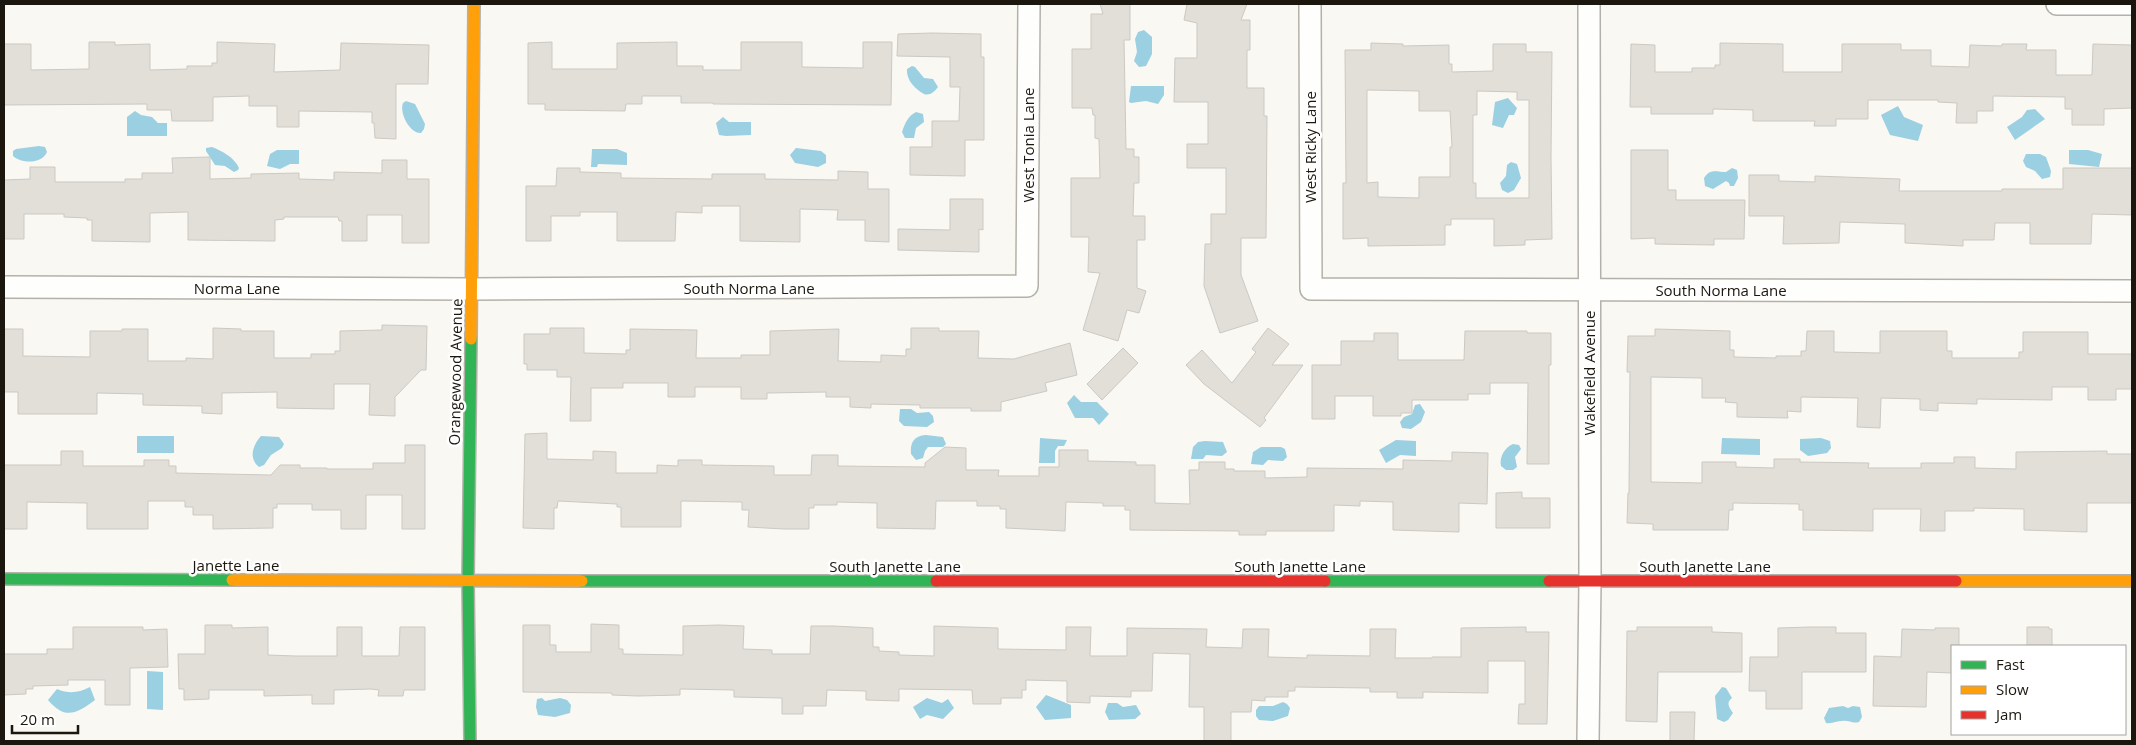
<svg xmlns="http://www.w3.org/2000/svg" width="2136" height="745" font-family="'Open Sans',sans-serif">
  <rect width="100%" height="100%" fill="#faf8f2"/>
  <g fill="#9bcfe2">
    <path d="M1144 30 1152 37V54L1146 66 1139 67 1134 61 1137 52 1135 39 1138 32Z"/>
    <path d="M912 66 915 67 924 78 933 79 938 87C934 92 930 96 924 94 915 89 906 80 907 69Z"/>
    <path d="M1131 86H1164V95L1158 104 1146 101 1131 103 1129 102Z"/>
    <path d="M1508 98 1517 108 1514 115H1509L1503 128 1492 125 1495 102Z"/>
    <path d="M406 101 415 104 425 124 424 129 421 133C410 134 399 113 403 103Z"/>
    <path d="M1898 106 1904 117 1923 125 1918 141 1890 135 1881 115Z"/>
    <path d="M2035 109 2045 119 2015 140 2007 127 2022 117 2027 110Z"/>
    <path d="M135 111 141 115 152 117 158 123H167V136H127V117Z"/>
    <path d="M916 112 923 114 924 122 916 128 914 138H905L902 132C905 123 908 116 916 112Z"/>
    <path d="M723 117 729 122H751V135L726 136 719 135 716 123Z"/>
    <path d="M39 146 45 147 47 152C42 164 22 164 13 156V151L16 149Z"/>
    <path d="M212 147C222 151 234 157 239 168L238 170 234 172 225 166 215 165 206 151V148Z"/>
    <path d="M796 148 821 151 826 155V163L818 167 795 163 790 155Z"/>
    <path d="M592 149H617L627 153V165L598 164 597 167H591Z"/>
    <path d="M277 150H299V164H290L280 169 267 166 270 154Z"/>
    <path d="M2069 150H2088L2102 154 2099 167 2069 164Z"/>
    <path d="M2026 154H2040L2046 157 2051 171 2050 177 2042 179 2035 171 2026 167 2023 161Z"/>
    <path d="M1511 162 1517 164 1521 178 1514 190 1508 193 1502 190 1500 183 1506 176 1507 165Z"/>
    <path d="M1732 168 1737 170 1738 178 1734 186H1730L1729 183 1726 181 1713 189 1705 186 1704 178C1710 168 1717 172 1726 172Z"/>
    <path d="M1074 395 1081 402H1097L1109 414 1099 425 1093 418H1075L1067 403Z"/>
    <path d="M1420 404 1425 412 1421 422 1411 429 1402 428 1400 422 1404 417 1412 414 1415 405Z"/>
    <path d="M900 409H911L917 413 929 412 933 416 934 422 927 427 904 426 899 421Z"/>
    <path d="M926 435 943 437 946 444 943 447H928L925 451 923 458 916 460 911 454C910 442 914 436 926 435Z"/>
    <rect x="137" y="436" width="37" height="17"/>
    <path d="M261 436 279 437 284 444 282 448 271 455 264 465 259 467C248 458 253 445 261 436Z"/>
    <path d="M1040 438 1067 440 1064 446H1058L1055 451V463H1039Z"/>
    <path d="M1722 438 1760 439V455L1721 454Z"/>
    <path d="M1800 439 1821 438 1830 441 1831 448 1827 453 1808 456 1800 450Z"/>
    <path d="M1396 440 1416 441V456L1400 455 1386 463 1379 450Z"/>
    <path d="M1205 441 1223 442 1227 452 1222 456 1206 455 1203 459H1191L1193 447 1198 442Z"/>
    <path d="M1513 444 1519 445 1521 449 1515 457 1517 467 1513 470H1506L1501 466C1499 457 1505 447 1513 444Z"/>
    <path d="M1261 447H1281L1285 449 1287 457 1283 461 1268 460 1263 465 1251 464 1253 452Z"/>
    <path d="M147 671 163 672V710L147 709Z"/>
    <path d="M90 687 95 700C76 714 65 720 48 700L57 689C69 694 78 693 90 687Z"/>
    <path d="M1722 687 1726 688 1732 698C1725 703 1730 708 1733 713L1728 720 1724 722 1717 719 1715 696Z"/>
    <path d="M1046 695 1071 705V718L1045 720 1036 707Z"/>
    <path d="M542 698 545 701 560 698 567 700 571 705 570 713 555 717 538 715 536 707 537 699Z"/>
    <path d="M927 698 942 703 948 699 954 708 943 719 927 715 920 719 913 707Z"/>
    <path d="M1283 702 1287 704 1290 708 1288 716 1273 721 1259 720 1256 716V710L1259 706H1273Z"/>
    <path d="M1108 703H1117L1123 707 1136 705 1141 714 1135 719 1109 720 1105 712Z"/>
    <path d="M1843 706 1848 708 1853 706 1860 707 1862 717 1859 722C1852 724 1849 720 1842 721 1836 721 1833 724 1826 723L1824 718 1829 708Z"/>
  </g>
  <g fill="#e2dfd8" stroke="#ccc9c3" fill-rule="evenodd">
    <path d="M1100 4H1130V40H1124L1126 149H1134V157H1139V183H1134L1133 216H1145V240H1137V288L1146 291 1139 313 1127 310 1118 341 1083 330 1100 273 1088 272 1089 237H1071V178H1100L1099 139 1095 138V115H1093L1092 108H1072V49H1091V14H1103Z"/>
    <path d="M1187 4H1247L1241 20H1250V50H1247V88H1264V116H1267L1266 238H1241V275L1258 321 1220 333 1204 286 1205 244H1211V214H1226V168H1187V144H1208V102H1174L1175 58H1197V23L1184 20Z"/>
    <path d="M932 33 981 34V57H984V140H965V176L910 175V147H932V121H959L960 87H950V57L897 56 898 34Z"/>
    <path d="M89 42H115V45L150 44V70L187 69V66H212V63H217V42L275 44 274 72 340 70 341 43 429 45 428 84H396V139L375 138 374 123H372V112L299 111V127H277V106H249V96L213 97V121H172L171 110H147V104L4 105V44H31V70L89 69Z"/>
    <path d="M552 42V69H617V43L677 42V66H703V70H741V42H802V67L863 68V42H892L891 105 713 104V103H681V96H642V104H626L625 111 545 110V104H528V43Z"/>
    <path d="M1371 43 1403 44V46L1449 45V64H1452V72L1493 71V44H1526V52H1552L1551 157 1552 239 1525 240V245L1494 246V219H1451V225H1445V245L1368 246V238L1343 239V183H1346L1345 50H1371ZM1367 90 1419 91V111H1450L1452 147H1450V177H1419V198L1378 197V182L1367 183ZM1477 91 1517 92V100H1529V198H1476V183H1473V115H1477Z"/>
    <path d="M1720 43 1783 44V72H1842V44H1901V50H1931V66L1969 67 1970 45 2002 46V44H2027L2026 50H2056V75H2092L2093 44 2132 45V108L2104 109V125H2072V109H2065V97L1993 96V111H1977V123H1956L1957 103 1938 102V100H1868V119H1836V126H1814L1815 121H1753V110L1713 109V114H1651V107H1630L1631 44 1655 45V72H1692V68H1715V65H1720Z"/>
    <path d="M1631 150H1668V190H1676V200H1745L1744 239H1714V245L1655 244V238L1631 239Z"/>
    <path d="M210 157V179L251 178V174L299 173V179L334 180V172L382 173V160H407V179H429V243H402V215H367V241H342V221H339L338 217H284V219L275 220V241L188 240V212L150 213V242L92 241V220H87V218L64 217V214H24V239H4V180L30 179V167H55V182H125V179H142V173H173L172 158Z"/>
    <path d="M557 168H580V172L621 173V178L712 179V174H765V179L838 180V171L868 172V189H889V242L865 241V220H837L838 210 800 209V242L740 241V206H702V213L676 212 675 241H617V212H580V216H551V241H526V186H556Z"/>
    <path d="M2063 168H2132V215L2092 214 2091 244H2030V223H1995L1994 240H1963V246L1905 243V224L1840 222 1839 243 1783 244 1784 216H1749V175H1779V181L1815 182V176L1900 179 1899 191H2002V189H2063Z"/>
    <path d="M950 199H983V230L979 229V252L898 250V229L950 230Z"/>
    <path d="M382 325 427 326 426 370H421L395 397V416L369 415 370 384H334V409L277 408V392L222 393V414L202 413V406L143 405V394L97 393V414H18V392H4V329H23V356L90 357V331H122V329H148V361H186V358L213 359V328L241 329V331H274V358H311V354H335V351H340V331L382 330Z"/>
    <path d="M550 328H584V353L626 354V350H630V329L697 330 696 358H741V355H770V331L839 329 838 361 881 362V355L906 356V349H911V328H939V331H979L978 358 1014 359 1070 343 1077 375 1045 383 1047 391 1001 402V411H971V408H920V405L871 404V408L850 407V397H826V392L767 393V399H741V387H695V397H668V383H623V388H591V421H570L571 377H557V370H527V364H524V334H550Z"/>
    <path d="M1268 328 1289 344 1272 365H1303L1264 418 1266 420 1260 427 1204 384 1186 365 1202 350 1232 383 1256 352 1252 349Z"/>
    <path d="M1655 329 1730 331V350H1734V357L1776 358V356H1801V351H1806L1807 331H1834V352L1880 353V331H1947V351H1952V358H2019V352H2023V332H2088V354H2132V389H2116V400H2088V387H2052V400L1977 399V404L1938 403V411L1920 410V399L1881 398 1880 428 1857 427 1858 398 1801 397V412L1787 411 1788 418 1737 417V403L1725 402 1726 398H1702V378L1651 377V482L1702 483V462H1736V467L1774 468V459H1800V462L1869 463 1868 468H1921V463H1954V457H1975V468L2016 469V452L2107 451V454H2132V503H2087V532L2024 530V509L1974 508V511H1945V531H1920L1921 509H1873V531L1803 530V510H1799V504L1733 503V510H1729L1728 530H1653V524L1627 523 1628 493H1629L1630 372H1627L1628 336H1655Z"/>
    <path d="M1465 331H1527V333H1551V365H1549V464H1527L1528 383H1490V394H1468V400H1412V413H1401V416H1373V396H1335V419H1312V365H1341V341H1374V333H1398V360H1464Z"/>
    <path d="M1123 348 1138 363 1102 400 1087 384Z"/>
    <path d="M547 433V459L593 460V451L616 452V473H657V465L678 466V460H702V465L774 466V475H811L812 455H838V466L925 467V463L945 447 966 448V470H999L998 476H1039V467H1059V450H1088V461L1136 462V465H1155V503L1190 504 1189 470H1199V462H1225V469H1234V471H1265V478L1307 477V468L1403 469V460L1452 461V452L1488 453 1487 504 1459 503V532L1393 530V502L1360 501V506L1334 505V531H1266V535H1239V531L1130 530V510H1125V506H1103V503L1066 502 1065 531 1006 528V509H1000V506H977V501H936L935 529 877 528V503L837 502V505H814V508H809V529H784L748 527 749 510H742V502L681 501V527H621V507H617V504L558 501 557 508H554V529L523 528 525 434Z"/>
    <path d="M405 445H425V529H402V495H366V529H341V510H312V504H277V508H273V528L213 529V515H193V507H185V501H148V529H87V503L27 502V529H4V465H61V451H83V466H144V460H169V466H176V473L271 475 280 465H300V468H327V469H373V463H405Z"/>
    <path d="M1522 492V498H1550V528H1496V493Z"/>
    <path d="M591 624 619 625V649H623V654L683 655V626L719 625 744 626 743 649 772 650V654H810L811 626H833L873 628V647H879V651L899 652V655L934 656V626L998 628V649L1066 650V627H1091L1090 656H1127V628L1207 629 1206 647 1242 648 1243 629H1269L1268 657 1307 658V655L1370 656V629H1396L1395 658H1432V657H1461V628L1526 627V632H1549L1547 724H1518L1519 704H1525V661H1488V693L1423 692V698H1397V692H1370V688L1295 687V691H1288V697H1265V701L1252 700 1251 712H1231V741H1204V707H1189L1190 654 1153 653 1152 691H1131V697L1090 696V703L1067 702V681L1026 680V690H1022V698H1001V704H973L972 690 899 689V701L866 700V691L827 690 826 706H803V714H782V698L734 697V690L680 689V695L638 696 612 695V693L523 692V625H550V645H556V652H591Z"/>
    <path d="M205 625H232V628L268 627V655L295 656H337V627H362V656H399L400 627H425V690H404L403 696H378L379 690 371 689 334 690V704H312V695L264 696V690H209V699L184 700V689H179L178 654H205Z"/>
    <path d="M73 627H143V630L167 629 168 667 130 668V705H105V680H68V685L33 686V689H26V694L4 695V654H47V649H73Z"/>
    <path d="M1637 627H1712V632L1742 633V672H1658L1657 722 1626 721 1627 631H1637Z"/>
    <path d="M1811 627H1836V633H1866V672H1802V709H1766V691H1749L1750 657H1778V628Z"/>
    <path d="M2027 627H2049V629H2052V646H2027Z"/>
    <path d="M1935 628H1959V646H1952V673L1927 672 1926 707 1873 706 1874 656 1901 657 1902 629 1935 630Z"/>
    <path d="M1670 712H1695L1694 741H1670Z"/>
  </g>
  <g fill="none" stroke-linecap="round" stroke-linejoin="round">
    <g stroke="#b4b1aa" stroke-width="24">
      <g id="street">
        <path d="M1310 4 1311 289 2132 291"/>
        <path d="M2057 4H2132"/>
        <path d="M4 287 471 289 1027 286 1029 4"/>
        <path d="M1588 741 1590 581 1589 4"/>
      </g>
    </g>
    <g stroke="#b4b1aa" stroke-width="14">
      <g id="fast">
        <path d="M4 579 232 580"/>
        <path d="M582 581H936"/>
        <path d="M1325 581H1549"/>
        <path d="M470 741 468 581 471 339"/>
      </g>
    </g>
    <g stroke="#b4b1aa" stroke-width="14">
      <g id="slow">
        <path d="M471 339 474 4"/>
        <path d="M232 580 582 581"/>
        <path d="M1956 581H2132"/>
      </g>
    </g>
    <g stroke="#b4b1aa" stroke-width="14">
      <g id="jam">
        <path d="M936 581H1325"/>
        <path d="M1549 581H1956"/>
      </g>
    </g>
    <use href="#street" stroke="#fefefd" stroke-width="21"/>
    <use href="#fast" stroke="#30b455" stroke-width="11"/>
    <use href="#slow" stroke="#ff9f0a" stroke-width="11"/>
    <use href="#jam" stroke="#e5322d" stroke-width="11"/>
  </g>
  <g text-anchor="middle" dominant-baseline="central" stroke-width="5" stroke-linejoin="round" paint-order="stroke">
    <g font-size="15" fill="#1b170e" stroke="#fff">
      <text transform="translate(1028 145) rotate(-90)">West Tonia Lane</text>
      <text transform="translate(1310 147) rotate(-90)">West Ricky Lane</text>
      <text x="237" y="288">Norma Lane</text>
      <text x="749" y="288">South Norma Lane</text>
      <text x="1721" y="290">South Norma Lane</text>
      <text transform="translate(455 372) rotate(-89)">Orangewood Avenue</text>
      <text transform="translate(1589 373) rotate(-90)">Wakefield Avenue</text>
      <text x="236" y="565">Janette Lane</text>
      <text x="895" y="566">South Janette Lane</text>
      <text x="1300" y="566">South Janette Lane</text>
      <text x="1705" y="566">South Janette Lane</text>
    </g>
  </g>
  <rect width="2136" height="745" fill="none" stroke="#1b170e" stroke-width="10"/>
  <rect x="1951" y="645" width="175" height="90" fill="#ffffff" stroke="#a4a29f"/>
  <rect x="1961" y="661" width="25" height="8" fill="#30b455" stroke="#a4a29f"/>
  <text x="1996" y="670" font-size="15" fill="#1b170e">Fast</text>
  <rect x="1961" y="686" width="25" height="8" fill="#ff9f0a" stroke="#a4a29f"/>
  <text x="1996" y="695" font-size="15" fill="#1b170e">Slow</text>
  <rect x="1961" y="711" width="25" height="8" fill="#e5322d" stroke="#a4a29f"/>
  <text x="1996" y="720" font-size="15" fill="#1b170e">Jam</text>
  <path d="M12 725v8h66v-8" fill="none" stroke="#1b170e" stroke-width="2.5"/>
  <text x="20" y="725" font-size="15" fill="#1b170e" stroke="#ffffff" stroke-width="4" paint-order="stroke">20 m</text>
</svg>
